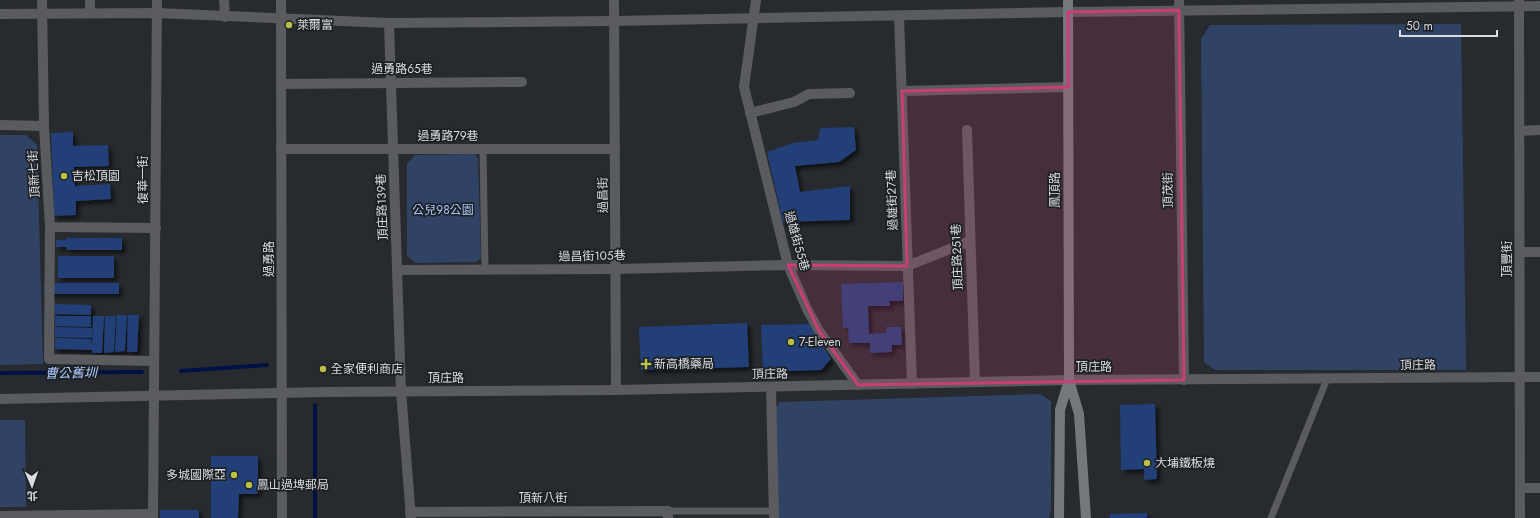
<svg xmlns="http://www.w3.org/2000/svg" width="1540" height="518" font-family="Jost,'Noto Sans TC',sans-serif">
  <defs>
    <filter id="shadow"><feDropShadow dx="3.5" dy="3.5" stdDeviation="2" flood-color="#0009"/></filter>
  </defs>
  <rect width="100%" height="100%" fill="#272a2f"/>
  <g fill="#314364">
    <path d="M1461 24 1466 370H1215L1204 362 1201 39 1210 25Z"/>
    <path d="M0 135H26L37 145 43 364 0 365Z"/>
    <path d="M475 154 478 159 481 258 476 262 415 263 407 256V164L415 155Z"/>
    <path d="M1040 394 1051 401V509L1049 518H776L773 412 780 402Z"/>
    <path d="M0 420H25L26 507H0Z"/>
  </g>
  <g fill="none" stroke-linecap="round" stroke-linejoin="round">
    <g stroke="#014" stroke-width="4">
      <path d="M181 371 267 365"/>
      <path d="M0 373 142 372"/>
      <path d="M315 405V518"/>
    </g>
  </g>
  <g fill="#234077" filter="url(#shadow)">
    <path d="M854 127 856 150 839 162 795 166 800 192 850 186V220L783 222 767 152 793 143 818 140 820 128Z"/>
    <path d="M73 132V146L108 145 109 166 74 167 75 186 110 184 111 199 76 201V215L54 216 51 133Z"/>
    <path d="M67 238H122V250H67L66 247H56V240H66Z"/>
    <rect x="58" y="256" width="56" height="22"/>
    <path d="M903 282V301H889L890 306H868L869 334 886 333V327H901L902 345H892V352L870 353V343H849L848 328H843L841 284Z"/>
    <rect x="44" y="283" width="75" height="11"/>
    <path d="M54 304 91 305V315L55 314Z"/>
    <path d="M117 315H127L125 351 115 352Z"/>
    <path d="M128 315H139L137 352H127Z"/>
    <path d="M55 316H91V327L55 326Z"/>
    <path d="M93 316H104L102 353H92V350L55 349V338L91 339 92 347Z"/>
    <path d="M105 316H116L114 352 104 353Z"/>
    <path d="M747 323 749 367 641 370 639 327Z"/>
    <path d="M809 324 831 359 821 370 763 372 761 325Z"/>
    <path d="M55 327 92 328V338L55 337Z"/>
    <path d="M1155 404 1157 479 1144 480V469L1121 470 1120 405Z"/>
    <path d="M211 456H258V494H239L238 518H211Z"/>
    <rect x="160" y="510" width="39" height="8"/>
    <path d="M1147 513V518H1110V514Z"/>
  </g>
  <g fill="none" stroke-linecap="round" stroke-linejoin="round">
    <g stroke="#5a5b5e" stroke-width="7">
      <path d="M483 149 485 270"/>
      <path d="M668 511H774"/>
      <path d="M1271 518 1327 379"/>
    </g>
    <g stroke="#5a5b5e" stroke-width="10">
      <path d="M42 0 44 126 50 227 156 228"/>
      <path d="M224 0 225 17"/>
      <path d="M281 0 282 518"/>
      <path d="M614 0 616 390"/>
      <path d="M756 0 744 87 788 265 807 309 819 331 858 385"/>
      <path d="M1179 0 1184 380"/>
      <path d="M1519 0 1520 518"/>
      <path d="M90 13V0"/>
      <path d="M0 14 157 13 389 23 614 21 1068 12 1540 6"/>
      <path d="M899 16 912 384"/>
      <path d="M389 23 401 391 411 518"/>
      <path d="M281 84 522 82"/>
      <path d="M902 91 1068 87"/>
      <path d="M750 113 794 102 809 94 850 93"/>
      <path d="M0 125 44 126"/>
      <path d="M967 130 975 382"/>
      <path d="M1520 131 1540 130"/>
      <path d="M281 149H615"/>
      <path d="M50 227 49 359 154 361"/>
      <path d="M1520 252H1540"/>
      <path d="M397 270 616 269 788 265 907 266 970 241"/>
      <path d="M771 387 774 518"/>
      <path d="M0 399 326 392 616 390 1069 380 1540 377"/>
      <path d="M1520 488H1540"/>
      <path d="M410 512 668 511V518"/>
      <path d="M0 516 153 514"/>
      <path d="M153 518 157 0"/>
    </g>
    <g stroke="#74777b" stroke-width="10">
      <path d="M1068 0 1069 380 1079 414 1086 518"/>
      <path d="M1059 518 1060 410 1069 380"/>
    </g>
  </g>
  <path fill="#c73f76" fill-opacity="0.2" stroke="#c73f76" stroke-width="3" stroke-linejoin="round" d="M1179 10 1184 380 858 385 819 331 788 265 907 266 902 91 1068 87V12Z"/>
  <g fill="#bac045" stroke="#1d2025" stroke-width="1.5">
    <circle cx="289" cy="25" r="4"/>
    <circle cx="64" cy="176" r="4"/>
    <circle cx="791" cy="342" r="4"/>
    <path d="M644 358h4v4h4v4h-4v4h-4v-4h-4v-4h4z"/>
    <circle cx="323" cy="369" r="4"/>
    <circle cx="1147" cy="463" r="4"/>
    <circle cx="234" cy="475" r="4"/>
    <circle cx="249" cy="485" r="4"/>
  </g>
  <g text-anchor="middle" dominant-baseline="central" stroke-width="3.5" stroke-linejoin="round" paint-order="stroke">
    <g font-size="12" fill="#dadce0" stroke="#1d2025" text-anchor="start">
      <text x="297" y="25">萊爾富</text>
      <text x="72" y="176">吉松頂園</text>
      <text x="799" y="342">7-Eleven</text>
      <text x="654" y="364">新高橋藥局</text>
      <text x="331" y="369">全家便利商店</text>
      <text x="1155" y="463">大埔鐵板燒</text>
      <text x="226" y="475" text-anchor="end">多城國際亞</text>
      <text x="257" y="485">鳳山過埤郵局</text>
    </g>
    <g font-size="12" fill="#dadce0" stroke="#1d2025">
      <text x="402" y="69">過勇路65巷</text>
      <text x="448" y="136">過勇路79巷</text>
      <text transform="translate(34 174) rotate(-93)">頂新七街</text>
      <text transform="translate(143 180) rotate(-90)">復華一街</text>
      <text transform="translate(1055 190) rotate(-90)">鳳頂路</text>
      <text transform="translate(1168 190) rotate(-91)">頂茂街</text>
      <text transform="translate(603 195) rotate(-91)">過昌街</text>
      <text transform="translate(892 200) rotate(-92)">過雄街27巷</text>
      <text transform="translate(382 207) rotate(-92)">頂庄路139巷</text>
      <text transform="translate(797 241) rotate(74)">過雄街55巷</text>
      <text transform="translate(592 256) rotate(-1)">過昌街105巷</text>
      <text transform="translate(957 257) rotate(-92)">頂庄路251巷</text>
      <text transform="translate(269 259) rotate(-90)">過勇路</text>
      <text transform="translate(1507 259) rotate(-90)">頂豐街</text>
      <text transform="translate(1418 365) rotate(-1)">頂庄路</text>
      <text x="1094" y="367">頂庄路</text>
      <text transform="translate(770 374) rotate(-1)">頂庄路</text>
      <text x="446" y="378">頂庄路</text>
      <text x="543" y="498">頂新八街</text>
    </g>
    <g font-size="12" fill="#abc7fa" stroke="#1d2025">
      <text x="443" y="210">公兒98公園</text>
    </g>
    <g font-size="13" font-style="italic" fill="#aecbfe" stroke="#1d2025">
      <text transform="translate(71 373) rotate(-1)">曹公舊圳</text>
    </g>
  </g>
  <g transform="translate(32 486) rotate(178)" stroke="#1d2025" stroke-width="3" paint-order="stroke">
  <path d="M0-3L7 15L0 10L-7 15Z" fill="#dadce0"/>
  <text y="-6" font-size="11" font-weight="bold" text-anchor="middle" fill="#dadce0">北</text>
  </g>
  <path d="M1400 30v6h97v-6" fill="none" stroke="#dadce0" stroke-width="2"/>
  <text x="1406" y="30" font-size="12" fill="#dadce0" stroke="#1d2025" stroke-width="3" paint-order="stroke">50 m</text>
</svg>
